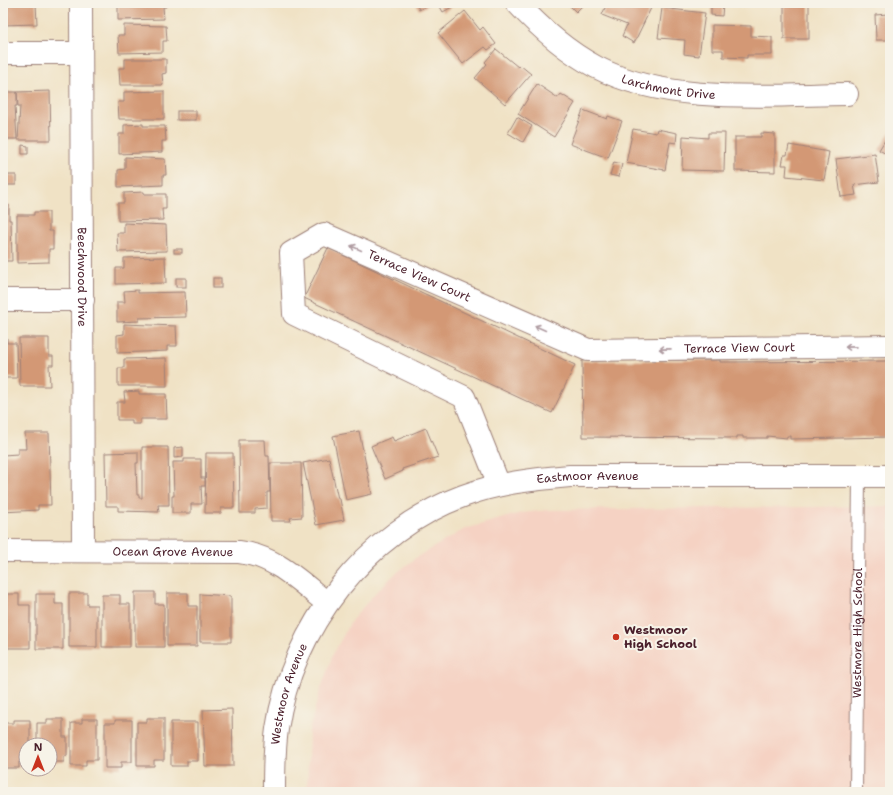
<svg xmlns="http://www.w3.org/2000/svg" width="893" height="795" font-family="'Shantell Sans',sans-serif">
  <rect width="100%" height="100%" fill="#f7f3e8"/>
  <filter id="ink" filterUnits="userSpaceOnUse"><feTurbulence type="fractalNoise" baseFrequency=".025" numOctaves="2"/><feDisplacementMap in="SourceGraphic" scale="8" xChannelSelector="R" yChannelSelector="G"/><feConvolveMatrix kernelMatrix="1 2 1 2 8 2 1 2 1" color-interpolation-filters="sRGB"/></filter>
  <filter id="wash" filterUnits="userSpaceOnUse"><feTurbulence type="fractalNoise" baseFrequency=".012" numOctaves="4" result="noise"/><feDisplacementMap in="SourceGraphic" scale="16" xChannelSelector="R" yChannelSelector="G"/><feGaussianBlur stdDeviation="0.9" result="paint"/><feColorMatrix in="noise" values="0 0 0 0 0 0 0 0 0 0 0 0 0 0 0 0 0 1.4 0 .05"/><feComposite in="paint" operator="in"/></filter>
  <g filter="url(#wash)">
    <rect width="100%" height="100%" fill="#f0e2c5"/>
    <path fill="#f5d2c3" d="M890 506V792H307L309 731 318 697 333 654 352 620 375 593 394 575 417 557 465 529 521 513 548 510Z"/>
    <g id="blocks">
      <g fill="#d39875">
        <path d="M3 3H36L37 24 3 25Z"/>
        <path d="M118 3H166V7H163L164 19 118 20Z"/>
        <path d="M416 3H432L419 10Z"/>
        <path d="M438 3H459L443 12Z"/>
        <path d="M567 3H585L576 12Z"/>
        <path d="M607 3 653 4 634 43 622 36 627 25 602 15Z"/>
        <path d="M711 3 723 4 722 16 711 15Z"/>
        <rect x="784" y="3" width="25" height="36"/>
        <path d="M888 3H890V40H876L875 15 888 14Z"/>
        <path d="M662 8 705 13 699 56 684 54 685 40 658 38Z"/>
        <path d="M465 11 480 30 483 27 496 44 488 50 485 47 463 64 438 33Z"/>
        <path d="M124 25 166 26 167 41H163V52L119 53 118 35H124Z"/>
        <path d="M712 25 751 26V36L772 37V55H747V58L723 57V50H712Z"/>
        <path d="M496 49 518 67 520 65 531 74 505 104 475 78 487 64 485 62Z"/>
        <path d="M125 59H166V73L162 74 163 85H120L119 68H125Z"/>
        <path d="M537 84 558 98 561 94 575 103 554 137 518 114Z"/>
        <path d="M50 91 51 140H18L20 106H18L17 92Z"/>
        <path d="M164 91V119H119L118 102H124V92Z"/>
        <path d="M3 92H17V106H15L17 139H3Z"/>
        <path d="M583 110 607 119 608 116 622 121 608 158 570 144Z"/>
        <rect x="177" y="111" width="19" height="9"/>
        <path d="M517 117 532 126 523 142 508 133Z"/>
        <path d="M143 124V126H165L166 141H162V152L119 154V134H124V125Z"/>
        <path d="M633 129 656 133 657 129 677 133 676 143 670 142 665 170 626 163Z"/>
        <path d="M890 132V156L879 150Z"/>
        <path d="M708 133H725L724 171 682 170 683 136 708 138Z"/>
        <path d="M761 133 775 134V172L735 171V137H761Z"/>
        <path d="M22 145 28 146V154H22Z"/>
        <path d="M789 145 829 152 824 180 786 176 787 165H782L784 155H787Z"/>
        <path d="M875 154 879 182 854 185 856 195 841 197 836 159Z"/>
        <path d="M125 157 165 159 166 175H163V185L118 187V170L125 169Z"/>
        <path d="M614 162 622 164 619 177 610 175Z"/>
        <rect x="3" y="175" width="13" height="10"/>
        <path d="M144 192V194H166V209H162L163 220 118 221V203H124V193Z"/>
        <path d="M3 205H9V220H11L12 261H3Z"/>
        <path d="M34 212H49V231H53V249H49V262L17 263V215H34Z"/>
        <path d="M124 223 166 225 167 251 118 252 117 233H124Z"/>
        <path d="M328 248 575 365 552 413 304 298Z"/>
        <rect x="174" y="249" width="8" height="4"/>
        <path d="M165 257 166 283 116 284V268H124V258Z"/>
        <rect x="176" y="278" width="10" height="9"/>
        <rect x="213" y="278" width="8" height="10"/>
        <path d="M138 290V293L185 292 186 317 139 318V321L117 322V302H125L124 291Z"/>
        <path d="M124 324 176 326 177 346H167V351L117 353V335L124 334Z"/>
        <path d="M3 338H7V343H16L17 378H3Z"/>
        <path d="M19 338H49V356H53V365H49L50 386H20Z"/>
        <path d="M166 358 167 386H118V368H124V359Z"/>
        <path d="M720 360V362L890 361V437L790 439V436H787V438L767 436V438H743V436H737V438L583 437 582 361Z"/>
        <path d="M139 391V394H166L167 419H140V424H132V420H117V402H125L124 392Z"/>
        <path d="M426 428 438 457 402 469 403 471 385 479 371 446 392 437 394 441Z"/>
        <path d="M359 431 372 494 346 500 333 436Z"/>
        <path d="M25 433H49L51 505H38V510L3 512V455L18 454V449H26Z"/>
        <path d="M239 440H265L266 456H269L270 492H267V508L255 509V513H240Z"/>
        <path d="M142 447H168L169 505H158L159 512 118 511V506H106L105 453 138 452V463H136L137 495H139V498H142Z"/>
        <path d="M183 447V457L174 458V448Z"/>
        <path d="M206 453H233L234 508H221V513H205Z"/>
        <path d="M329 458 338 499H340L344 520 316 525 303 463Z"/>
        <path d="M184 459H201V478H205V486H201L202 504H191V513H172V496H174L173 462H184Z"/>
        <path d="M270 463H301L302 517 290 518 291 521H271Z"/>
        <path d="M135 592H155V604H164V647H135Z"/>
        <path d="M69 593H87V605H97V647H69Z"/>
        <path d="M167 593H188V606H197V646H167Z"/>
        <path d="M3 594H19V605H30V648H3Z"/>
        <path d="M36 594H55V604H63V649H36Z"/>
        <path d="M200 594 231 596V642H200Z"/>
        <path d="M102 595H120V604H130V647H102Z"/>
        <path d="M232 709 233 766H205L203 710Z"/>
        <path d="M147 718H164V760H154V766H137V722H147Z"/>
        <path d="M47 719H63V737H67V756H64V762H53V767H50V745H37V723H47Z"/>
        <path d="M82 719H97V760H86V766H71V723H82Z"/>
        <path d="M14 720H30V745H26V762H19V768H3V723H14Z"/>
        <path d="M115 720H132V762H121V768H105V723H115Z"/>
        <path d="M171 722H198V761H187V766H171Z"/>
      </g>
    </g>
  </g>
  <g filter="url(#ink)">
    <use href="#blocks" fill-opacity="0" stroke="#9d8078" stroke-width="1"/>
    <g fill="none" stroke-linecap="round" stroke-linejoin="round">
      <g stroke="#9d8078" stroke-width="14">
        <g id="lane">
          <path id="s1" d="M856 792 859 475"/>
        </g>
      </g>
      <g stroke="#9d8078" stroke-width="24">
        <g id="street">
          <path id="s2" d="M81 3 83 551"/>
          <path id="s3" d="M517 3C540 28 566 51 596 67 669 105 768 95 847 94"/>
          <path d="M3 53H81"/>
          <path d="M3 300H83"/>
          <path id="s4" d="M499 485 464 397 294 314 291 253 324 234 588 350 890 346"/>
          <path id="s5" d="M3 551 239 552C275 556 299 581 327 603"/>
        </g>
      </g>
      <g stroke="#9d8078" stroke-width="24">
        <g id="secondary">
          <path id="s6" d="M274 792C274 771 274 750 277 729 292 627 366 532 463 496 497 483 534 479 570 476H890"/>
        </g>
      </g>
      <use href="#lane" stroke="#fff" stroke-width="12"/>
      <use href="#street" stroke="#fff" stroke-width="22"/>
      <use href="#secondary" stroke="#fff" stroke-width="22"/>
    </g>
    <defs><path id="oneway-shaft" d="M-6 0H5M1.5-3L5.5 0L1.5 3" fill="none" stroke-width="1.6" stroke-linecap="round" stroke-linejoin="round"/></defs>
    <g stroke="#ae9aa0">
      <use href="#oneway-shaft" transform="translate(356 248) rotate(-156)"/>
      <use href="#oneway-shaft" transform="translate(540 328) rotate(-156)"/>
      <use href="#oneway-shaft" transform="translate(851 347) rotate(179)"/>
      <use href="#oneway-shaft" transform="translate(665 349) rotate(179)"/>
    </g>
  </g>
  <circle fill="#c8321e" stroke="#f7f3e8" stroke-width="1.5" cx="616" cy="637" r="4"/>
  <g text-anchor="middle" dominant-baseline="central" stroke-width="4" stroke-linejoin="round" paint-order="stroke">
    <g font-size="12" fill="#4a1f2b" stroke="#f7f3e8">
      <text stroke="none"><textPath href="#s3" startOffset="178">Larchmont Drive</textPath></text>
      <text stroke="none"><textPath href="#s4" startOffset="487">Terrace View Court</textPath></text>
      <text stroke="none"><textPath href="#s2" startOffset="274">Beechwood Drive</textPath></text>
      <text stroke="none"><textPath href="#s4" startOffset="823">Terrace View Court</textPath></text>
      <text stroke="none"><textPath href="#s6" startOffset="502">Eastmoor Avenue</textPath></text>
      <text stroke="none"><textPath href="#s5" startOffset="170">Ocean Grove Avenue</textPath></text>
      <text stroke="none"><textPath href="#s1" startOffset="159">Westmore High School</textPath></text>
      <text stroke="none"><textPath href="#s6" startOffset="100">Westmoor Avenue</textPath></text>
    </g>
    <g font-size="12" font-weight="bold" fill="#4a1f2b" stroke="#f7f3e8" text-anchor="start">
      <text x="624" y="630">Westmoor<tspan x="624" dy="14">High School</tspan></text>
    </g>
  </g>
  <rect width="893" height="795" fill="none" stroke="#f7f3e8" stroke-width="16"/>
  <g transform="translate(38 757)"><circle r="19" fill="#f7f3e8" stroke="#b29e9c"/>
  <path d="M0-3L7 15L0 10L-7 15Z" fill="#c8321e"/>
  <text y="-6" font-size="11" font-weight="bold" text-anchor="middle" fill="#4a1f2b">N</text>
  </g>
</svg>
